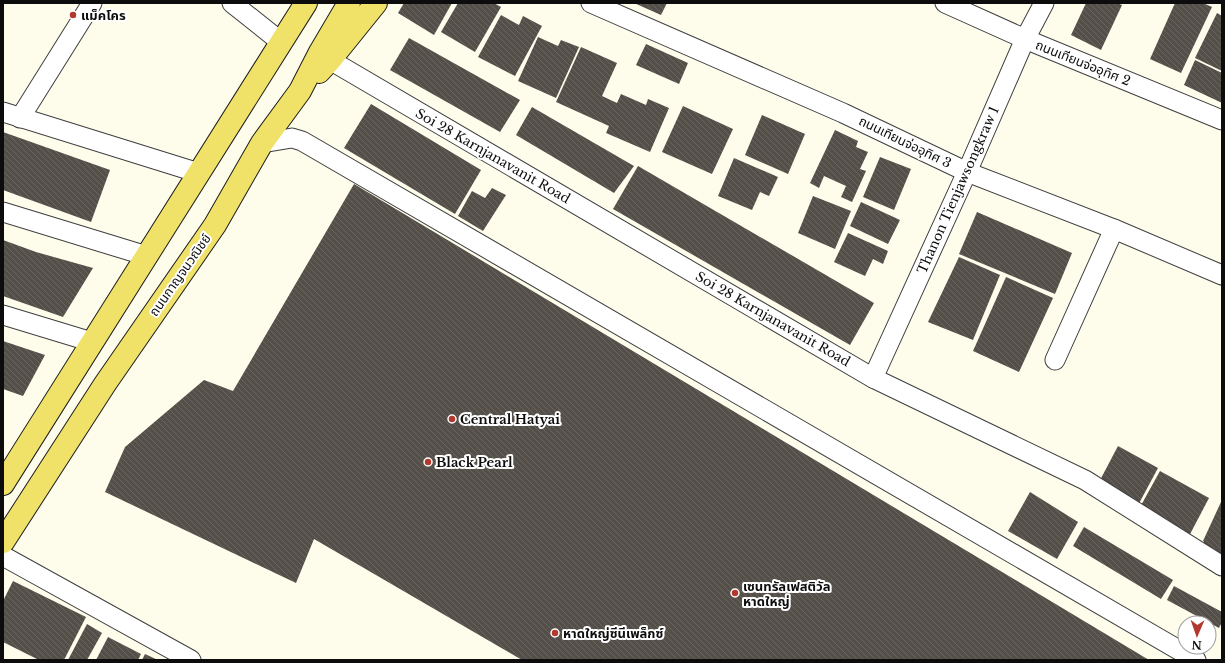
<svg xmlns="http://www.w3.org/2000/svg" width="1225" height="663" font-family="'Libre Baskerville','Noto Sans Thai',serif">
  <defs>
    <pattern id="building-back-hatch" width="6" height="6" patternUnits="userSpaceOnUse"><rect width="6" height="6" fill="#544f49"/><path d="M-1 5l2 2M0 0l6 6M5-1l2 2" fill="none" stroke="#68645f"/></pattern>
  </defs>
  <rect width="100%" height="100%" fill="#fefdec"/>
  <g fill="url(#building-back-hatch)">
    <path d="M404 3H452L434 35 398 13Z"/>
    <path d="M458 3H494L501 7 475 52 441 32Z"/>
    <path d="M634 3H667L661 15Z"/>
    <path d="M1086 3H1117L1122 5 1101 50 1071 35Z"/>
    <path d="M1175 3H1203L1212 7 1181 73 1150 59Z"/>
    <path d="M1217 13 1222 16V71L1195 58Z"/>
    <path d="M501 15 519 25 523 16 542 26 515 76 478 57Z"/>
    <path d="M538 37 558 46 561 40 579 47 556 98 518 81Z"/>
    <path d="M409 38 520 100 500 132 390 70Z"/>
    <path d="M646 44 688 63 679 84 636 65Z"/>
    <path d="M581 47 617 63 602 96 617 103 621 94 646 105 648 99 669 108 650 152 606 133 609 126 556 102Z"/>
    <path d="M1195 60 1222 73V103L1184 85Z"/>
    <path d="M371 104 481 170 455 214 344 148Z"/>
    <path d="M683 106 733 129 712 174 662 152Z"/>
    <path d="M532 107 634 166 614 193 516 135Z"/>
    <path d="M762 115 805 134 788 174 745 155Z"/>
    <path d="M835 130 858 141 856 147 868 152 860 169 866 171 852 202 841 197 846 186 824 176 819 188 810 183Z"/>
    <path d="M3 132 110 170 91 222 3 190Z"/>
    <path d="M880 157 911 169 894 210 863 197Z"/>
    <path d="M734 158 778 177 769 196 760 192 752 210 718 196Z"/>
    <path d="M638 166 874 303 850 345 613 209Z"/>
    <path d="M354 184 1149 660H522L314 539 296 583 105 492 125 447 204 380 233 391Z"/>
    <path d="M492 188 506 195 483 231 458 216 472 191 485 198Z"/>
    <path d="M813 196 851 211 835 249 798 233Z"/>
    <path d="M861 202 900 220 888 244 850 226Z"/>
    <path d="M977 212 1072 253 1055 294 959 254Z"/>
    <path d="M848 233 888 251 883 264 873 259 865 276 834 262Z"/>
    <path d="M3 240 36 252 93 268 63 317 3 296Z"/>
    <path d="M959 257 1000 275 973 340 928 322Z"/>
    <path d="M1006 277 1053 298 1019 372 973 351Z"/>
    <path d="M3 341 45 355 23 396 3 389Z"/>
    <path d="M1118 446 1158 468 1136 509 1098 484Z"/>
    <path d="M1160 471 1209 498 1188 538 1139 509Z"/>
    <path d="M1030 492 1078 522 1057 559 1008 531Z"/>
    <path d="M1221 502 1222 503V574L1194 558 1204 541H1203Z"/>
    <path d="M1084 527 1173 580 1161 599 1073 546Z"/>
    <path d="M13 581 86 617 64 660H39L3 642V601Z"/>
    <path d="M1174 586 1222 612V622L1219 628 1167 600Z"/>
    <path d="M87 624 102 633 87 660H68Z"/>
    <path d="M108 637 141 654 138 660H96Z"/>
    <path d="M145 654 158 660H142Z"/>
  </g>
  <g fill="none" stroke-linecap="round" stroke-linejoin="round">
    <g stroke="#3f3f3f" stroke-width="21">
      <g id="minor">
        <path d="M232 3 281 42"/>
        <path d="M591 3 843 113 967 172 1114 229 1222 275"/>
        <path d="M945 3 1025 39 1222 120"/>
        <path d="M330 60 873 378 1085 480 1222 566"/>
        <path d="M3 112 199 173"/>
        <path d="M20 118 92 3"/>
        <path d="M262 143 292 138 302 141 1196 660"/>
        <path d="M3 212 147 256"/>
        <path d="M3 315 92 342"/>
        <path d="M1055 360 1114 229"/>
        <path d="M873 378 967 172 1025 39 1044 3"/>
        <path d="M3 556 191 660"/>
      </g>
    </g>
    <g stroke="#1d1d1d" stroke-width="24">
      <g id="major">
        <path d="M319 72 330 60 376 3"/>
        <path d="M3 484 306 3"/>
        <path d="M3 542 105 384 215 225 262 143 300 91 320 52 349 3"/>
      </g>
    </g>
    <use href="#minor" stroke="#fff" stroke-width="19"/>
    <use href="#major" stroke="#f0e169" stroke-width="22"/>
  </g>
  <g fill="#b3382d" stroke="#fff" stroke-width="1.5">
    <circle cx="73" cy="15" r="4"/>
    <circle cx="452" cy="419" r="4"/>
    <circle cx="428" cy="462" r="4"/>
    <circle cx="735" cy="593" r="4"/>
    <circle cx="555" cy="633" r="4"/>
  </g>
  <g text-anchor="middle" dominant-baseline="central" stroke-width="4" stroke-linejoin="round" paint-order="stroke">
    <g font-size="13" font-weight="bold" fill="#0c0c0c" stroke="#fff" text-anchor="start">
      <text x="81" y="15">แม็คโคร</text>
      <text x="460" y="419">Central Hatyai</text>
      <text x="436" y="462">Black Pearl</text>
      <text x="743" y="586">เซนทรัลเฟสติวัล<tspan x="743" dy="15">หาดใหญ่</tspan></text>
      <text x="563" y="633">หาดใหญ่ซีนีเพล็กซ์</text>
    </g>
    <g font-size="13" fill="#0c0c0c" stroke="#fff">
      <text transform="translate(1083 63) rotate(22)">ถนนเทียนจ่ออุทิศ 2</text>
      <text transform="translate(905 142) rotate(26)">ถนนเทียนจ่ออุทิศ 3</text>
      <text transform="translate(493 156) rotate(30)">Soi 28 Karnjanavanit Road</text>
      <text transform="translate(958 190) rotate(-66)">Thanon Tienjawsongkraw 1</text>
      <text transform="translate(180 275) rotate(-55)">ถนนกาญจนวณิชย์</text>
      <text transform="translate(773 319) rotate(30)">Soi 28 Karnjanavanit Road</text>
    </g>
  </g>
  <rect width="1225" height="663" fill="none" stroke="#0c0c0c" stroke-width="8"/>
  <g transform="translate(1197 635) rotate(182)"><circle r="19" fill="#ffffff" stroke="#9e9e9e"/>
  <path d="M0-3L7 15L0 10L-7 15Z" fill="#b3382d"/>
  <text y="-6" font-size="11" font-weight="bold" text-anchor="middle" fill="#0c0c0c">N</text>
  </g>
</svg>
